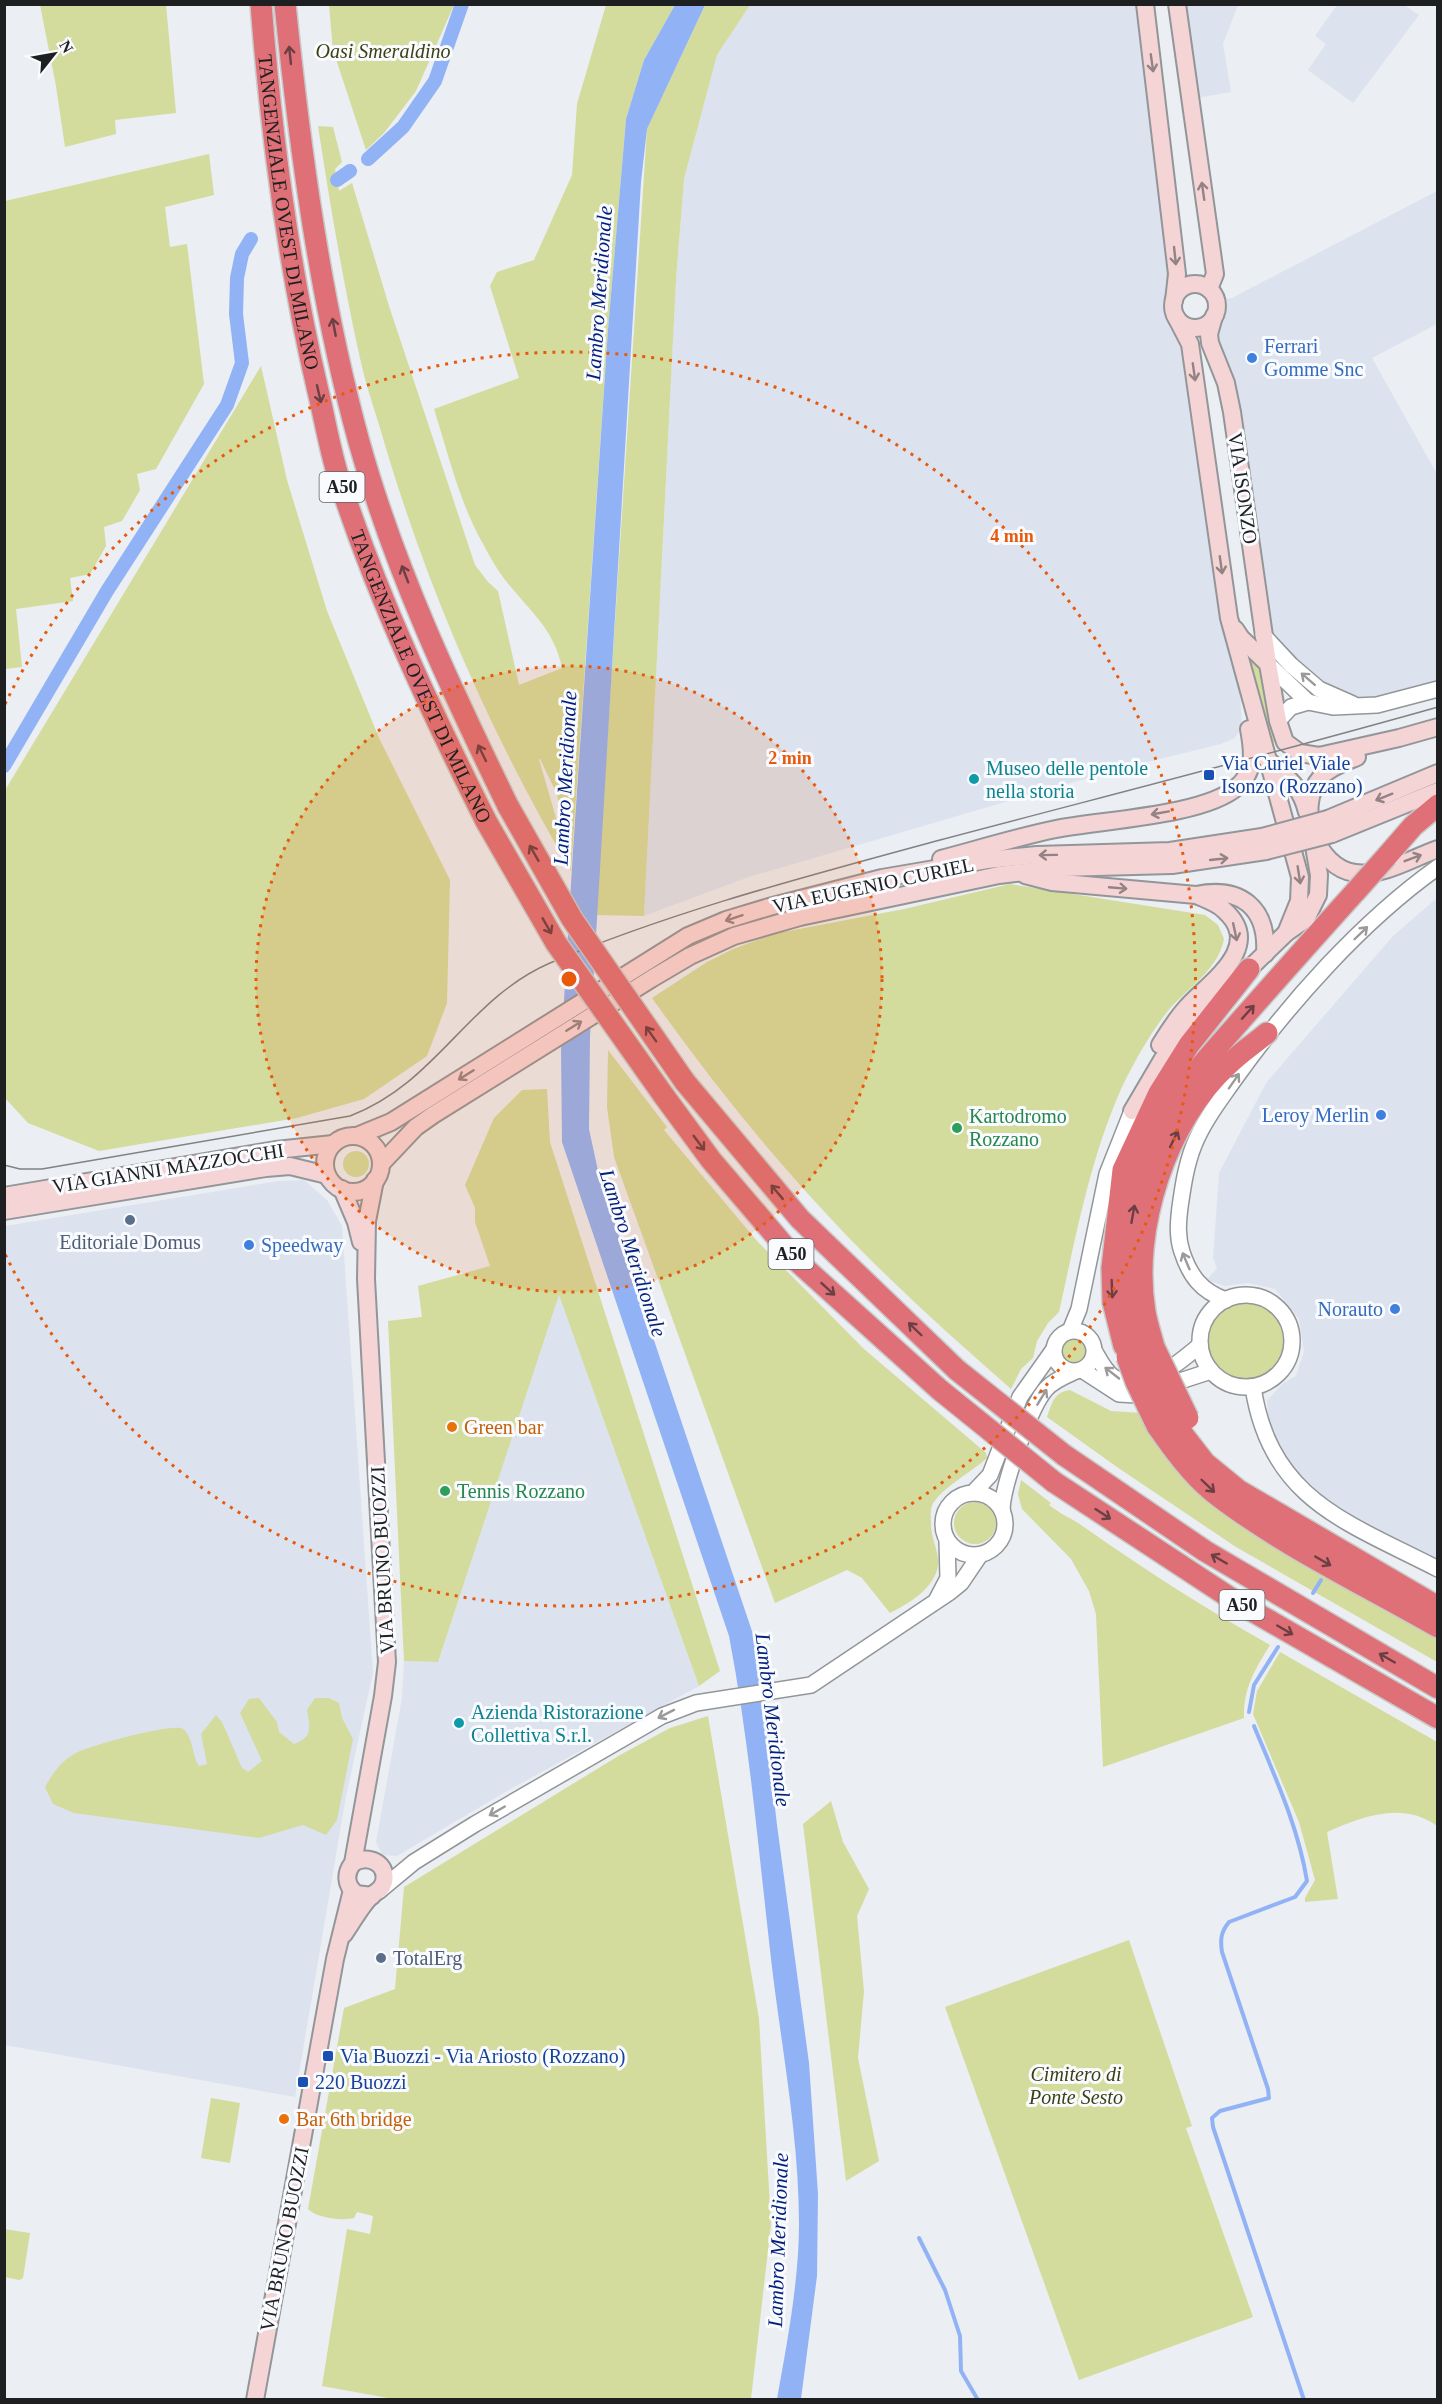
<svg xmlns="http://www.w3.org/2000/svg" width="1442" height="2404" font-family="Georgia,serif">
  <rect width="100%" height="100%" fill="#ebeef2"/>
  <g fill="#dce3ee">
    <path d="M1338 4 1404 5 1419 15 1353 103 1308 70 1326 44 1315 36Z"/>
    <path d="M750 5H1135L1175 263 1173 310 1184 335 1238 651 1242 726 1235 738 1221 744 1115 770 749 877 644 916 676 280 684 179 717 55Z"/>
    <path d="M1177 5H1238L1223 44 1231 92 1191 99Z"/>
    <path d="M1437 191V324L1372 358 1437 474V689L1377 705 1319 689 1263 635 1210 327 1216 311V301L1232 298Z"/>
    <path d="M1437 898V1562L1356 1519 1321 1495 1292 1466 1269 1425 1267 1401 1282 1384 1296 1376 1304 1351 1299 1319 1275 1289 1248 1283 1225 1286 1207 1280 1217 1268 1213 1258 1219 1173 1266 1083 1393 936Z"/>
    <path d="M304 1180 327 1200 342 1226 373 1673 346 1796 295 2097 5 2045V1226L278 1181Z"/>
    <path d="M559 1294 699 1686 507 1791 397 1856 382 1855 376 1842 402 1698 404 1661 438 1662Z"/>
  </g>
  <g fill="#d3db9d" fill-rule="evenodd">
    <path d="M40 5H166L176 113 115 120 116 134 65 147 56 86Z"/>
    <path d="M329 5H454L416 91 384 133 366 150 333 50Z"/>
    <path d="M606 5H675L644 60 626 119 608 330 571 871C492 736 430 596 385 445 377 416 366 387 360 358 343 282 330 204 318 126L333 127 342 162 335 169 339 191 352 183 389 306 475 565 488 582 498 591 519 685 562 668C555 630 529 610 506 581 497 570 489 555 482 542 459 501 448 453 434 409L519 378 490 286 497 272 534 260 572 175 577 104ZM540 759 557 794 569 863 539 759Z"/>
    <path d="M705 5H750L717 55 684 179 676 280 644 916 596 915 647 129Z"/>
    <path d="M209 154 214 195 165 207 170 247 187 244 204 384 156 469 137 474 140 490 122 521 104 527 106 546 90 574 70 578 73 601 16 609 22 667 5 669V201Z"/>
    <path d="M261 366 287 480 327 611 379 738 450 880 447 1003 427 1056 364 1099 297 1118 99 1151 28 1123 5 1098 4 792Z"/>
    <path d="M1243 650 1263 668 1271 723 1276 742 1271 743Z"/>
    <path d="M1010 884 1205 915 1218 925 1224 939C1218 972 1183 990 1164 1016 1148 1037 1133 1064 1122 1087 1090 1158 1076 1236 1059 1312L1048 1323 1037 1341 1033 1358 1021 1369 1011 1389C945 1331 879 1272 820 1207 759 1141 704 1071 652 998L707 962 733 949 773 934 904 909Z"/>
    <path d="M608 1050 667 1127 664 1130 757 1241 864 1349 986 1453 987 1458C974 1470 936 1492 932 1506 930 1511 931 1520 931 1525 931 1538 940 1554 938 1566 934 1589 908 1604 890 1613L862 1578 847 1570 775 1603 614 1157 607 1107Z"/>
    <path d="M547 1089 550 1142 720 1671 699 1686 559 1295 438 1662 404 1661 388 1321 422 1317 418 1286 490 1266 475 1222V1208L465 1185 494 1118 522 1090Z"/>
    <circle cx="356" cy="1164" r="13"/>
    <circle cx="1246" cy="1341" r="38"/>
    <circle cx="1075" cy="1351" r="13"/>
    <path d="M1070 1390 1111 1411 1141 1413 1437 1636V1662L1236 1547 1117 1467 1047 1417C1052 1403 1054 1392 1070 1390Z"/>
    <path d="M1021 1480 1051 1503 1049 1505C1060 1514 1073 1519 1084 1527 1145 1570 1206 1609 1270 1645 1255 1669 1243 1689 1244 1718L1103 1767 1096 1614 1089 1591 1071 1559 1022 1509 1018 1494Z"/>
    <circle cx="975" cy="1523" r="21"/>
    <path d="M1280 1652 1437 1742V1826C1404 1801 1362 1816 1327 1832L1338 1899 1305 1902V1898L1315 1880 1299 1822 1253 1714 1257 1691Z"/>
    <path d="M259 1698 277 1722 279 1732 294 1744C313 1737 310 1728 307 1710L315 1698H329L339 1703 342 1718 353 1739 337 1820 326 1835 303 1825 259 1838 74 1813 53 1804 45 1787C53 1773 61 1761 76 1753 88 1746 175 1722 183 1729 193 1736 192 1756 199 1766L207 1764 201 1734 216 1715 222 1722 242 1768 248 1772 262 1761 240 1713 249 1699Z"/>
    <path d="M708 1716 759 2019 771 2224 751 2399 399 2400 322 2386 347 2229 370 2234 373 2216 357 2212 354 2218C343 2221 316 2218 308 2209L344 2008 395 1989 404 1887 620 1755 670 1728Z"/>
    <path d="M831 1801 843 1842 869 1889 857 1916 864 1991 858 2058 879 2161 846 2181 803 1824Z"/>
    <path d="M1129 1940 1192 2126 1186 2128 1253 2317 1079 2380 945 2007Z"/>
    <path d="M211 2098 240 2103 230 2163 201 2158Z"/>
    <path d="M4 2229 30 2233 23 2278 19 2280 5 2277Z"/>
  </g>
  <path fill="#91b3f5" d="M675 5H705L647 129 641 182 590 1036 589 1129 600 1180 756 1643 777 1825 809 2063 818 2194 817 2276 801 2399H777C787 2343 799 2281 799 2224 799 2133 780 2041 770 1950 758 1845 749 1740 729 1636L562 1142 561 1050 573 851 608 330 626 119 644 60Z"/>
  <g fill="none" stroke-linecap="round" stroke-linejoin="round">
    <g stroke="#91b3f5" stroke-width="4">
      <path d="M1313 1593 1321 1580"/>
      <path d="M1249 1712 1254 1685 1278 1647"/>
      <path d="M1254 1726C1275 1777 1298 1826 1307 1881L1295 1897 1229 1922C1221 1932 1220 1939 1222 1952L1268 2089 1269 2098 1220 2111 1212 2118 1213 2127 1304 2400"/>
      <path d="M919 2238 945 2290 960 2336 961 2371 978 2400"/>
    </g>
    <g stroke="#91b3f5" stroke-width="14">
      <path d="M368 159 403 127 435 81 462 4"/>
      <path d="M337 180 350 171"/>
      <path d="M4 766 107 591 227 405 242 363 236 314 237 278 242 254 251 239"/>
    </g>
    <g stroke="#939699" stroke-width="18">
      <g id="tertiary">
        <path d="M1263 635 1291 665 1319 689 1353 704"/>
        <path d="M1268 664 1308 702"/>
        <path d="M1278 721 1291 707 1308 702 1333 707 1377 705 1438 689"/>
        <circle cx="1246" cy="1341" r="46"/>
        <path d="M1226 1300C1201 1291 1190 1276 1182 1252 1177 1237 1178 1223 1180 1207 1183 1186 1186 1165 1194 1145 1203 1122 1220 1100 1234 1080 1289 1003 1361 922 1438 867"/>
        <circle cx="1074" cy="1351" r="20"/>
        <path d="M1070 1331 1079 1309 1107 1174 1132 1111"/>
        <path d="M1095 1352C1100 1361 1106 1373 1115 1378 1145 1393 1180 1362 1200 1345"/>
        <path d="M1082 1370 1119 1394 1137 1395 1211 1371"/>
        <path d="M1253 1387C1270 1500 1347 1522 1438 1569"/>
        <circle cx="974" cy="1524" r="31"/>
        <path d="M973 1493 990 1475 1020 1397 1054 1349"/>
        <path d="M1002 1511C1002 1487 1030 1407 1046 1389 1053 1381 1065 1376 1074 1372"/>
        <path d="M937 1599 948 1578 947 1541"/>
        <path d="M379 1891 414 1862 475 1824 662 1716 696 1703 811 1685 950 1592 961 1583 980 1555"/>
      </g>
    </g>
    <g stroke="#939699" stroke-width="20">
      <g id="secondary">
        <path d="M1145 4 1177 274 1174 301"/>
        <path d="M1177 4 1215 274 1209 289"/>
        <circle cx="1195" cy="306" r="22"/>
        <path d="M1214 316 1209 334 1210 343 1226 383 1232 412 1268 664 1278 721 1285 742 1300 753 1319 756 1399 738 1438 727"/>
        <path d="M1176 317 1190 344 1229 618 1300 877 1299 901 1286 933"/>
        <path d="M1235 629 1241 638 1268 664"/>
        <path d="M1357 757C1345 762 1330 767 1321 777 1295 806 1316 868 1355 873 1382 877 1412 858 1438 849"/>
        <path d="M1267 759C1287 778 1300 784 1307 812"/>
        <path d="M1328 819 1438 773"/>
        <path d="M1332 834 1438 791"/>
        <path d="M941 859C979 849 1017 837 1056 829 1101 820 1204 816 1237 787 1256 771 1253 751 1249 729"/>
        <path d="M1025 875 1052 882 1196 895C1240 886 1268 907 1265 954"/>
        <path d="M1160 1045C1168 1032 1176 1019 1187 1007 1208 983 1266 947 1224 910 1217 903 1205 899 1196 895"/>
        <path d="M1132 1111 1162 1060 1198 1010 1249 969 1286 933 1306 919 1318 895 1319 875 1312 835"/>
        <path d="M357 1136 391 1122 688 936 726 920 769 907 882 878 987 860 1037 855 1170 851 1262 837"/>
        <circle cx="353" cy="1164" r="28"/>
        <path d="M381 1164 416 1127 433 1115 651 979 690 956 734 936 800 917 999 875 1059 868 1172 865 1266 851"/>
        <path d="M342 1189 356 1222 361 1242"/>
        <path d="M4 1196 276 1150 333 1144"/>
        <path d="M4 1211 266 1168 290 1166 327 1175"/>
        <path d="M372 1896 356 1894C345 1885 345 1873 353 1863L383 1696 387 1662 366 1279 367 1221 375 1180"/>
        <path d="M344 1934C352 1923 361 1905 372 1895 377 1891 382 1890 384 1882 388 1863 368 1854 353 1863"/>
        <path d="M255 2400 335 1959 352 1890"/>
      </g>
    </g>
    <g stroke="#c9c9c9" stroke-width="24">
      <g id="motorway">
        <path id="s1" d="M261 4C271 134 288 264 318 391 325 420 330 451 339 479 377 597 431 711 486 821"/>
        <path d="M285 4C300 150 320 300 359 442 394 568 451 689 508 806"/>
        <path d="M1387 856 1413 826 1438 805"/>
        <path d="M685 1082 800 1219 957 1370"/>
        <path d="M664 1096 711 1160 798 1262 940 1390"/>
        <path d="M1124 1346 1113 1302 1112 1268 1123 1170 1159 1093 1189 1045 1249 969"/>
        <path d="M1154 1347C1151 1335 1147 1324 1145 1312 1131 1229 1166 1121 1228 1065 1240 1053 1254 1044 1267 1033"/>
        <path d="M1140 1354C1119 1278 1123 1185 1164 1116 1185 1081 1214 1051 1241 1020 1279 977 1317 934 1356 891"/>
        <path d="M1174 1423 1205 1463 1238 1490 1438 1607"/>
        <path d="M1157 1426C1173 1449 1191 1474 1213 1492 1279 1544 1365 1585 1438 1627"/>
        <path d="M1064 1455 1205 1551 1438 1688"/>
        <path d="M1054 1482 1235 1601 1438 1718"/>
      </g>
    </g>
    <use href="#tertiary" stroke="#fff" stroke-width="15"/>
    <use href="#secondary" stroke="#f5d4d6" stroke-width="16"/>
    <use href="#motorway" stroke="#df7077" stroke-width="21"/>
    <path stroke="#808284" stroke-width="1.5" d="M4 1165 20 1169H42L350 1116C437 1083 467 999 550 963 676 910 808 876 940 840 1106 796 1272 754 1438 707"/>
    <g stroke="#939699" stroke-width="20" stroke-linecap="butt">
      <g id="secondary-bridge">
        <path d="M1262 837 1328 819"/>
        <path d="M1266 851 1332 834"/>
      </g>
    </g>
    <g stroke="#c9c9c9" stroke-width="24" stroke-linecap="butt">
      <g id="motorway-bridge">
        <path d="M508 806 572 919 685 1082"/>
        <path d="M486 821 556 943 664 1096"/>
        <path d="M1356 891 1387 856"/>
        <path d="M1154 1347 1188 1418"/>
        <path d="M1140 1354 1157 1395 1174 1423"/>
        <path d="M1127 1357 1136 1382 1157 1426"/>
        <path d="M957 1370 1064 1455"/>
        <path d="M940 1390 1054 1482"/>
      </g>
    </g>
    <use href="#secondary-bridge" stroke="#f5d4d6" stroke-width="16"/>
    <use href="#motorway-bridge" stroke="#df7077" stroke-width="21"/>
  </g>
  <defs><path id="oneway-shaft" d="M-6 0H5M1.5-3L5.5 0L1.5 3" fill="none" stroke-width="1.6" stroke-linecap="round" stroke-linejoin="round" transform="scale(1.5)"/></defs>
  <g stroke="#6b3f43">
    <use href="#oneway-shaft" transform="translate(290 55) rotate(-96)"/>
    <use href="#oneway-shaft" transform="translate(334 327) rotate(-101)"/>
    <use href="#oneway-shaft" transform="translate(319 394) rotate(77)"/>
    <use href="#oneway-shaft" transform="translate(405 574) rotate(-111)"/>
    <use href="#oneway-shaft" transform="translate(482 753) rotate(-116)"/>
    <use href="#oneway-shaft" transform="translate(534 853) rotate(-120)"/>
    <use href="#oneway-shaft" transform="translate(547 926) rotate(60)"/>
    <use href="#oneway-shaft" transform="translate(1248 1012) rotate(-48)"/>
    <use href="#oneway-shaft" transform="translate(651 1034) rotate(-125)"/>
    <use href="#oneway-shaft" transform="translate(1174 1139) rotate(-64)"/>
    <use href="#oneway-shaft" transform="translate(699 1143) rotate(53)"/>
    <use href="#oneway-shaft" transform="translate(777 1192) rotate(-130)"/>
    <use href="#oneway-shaft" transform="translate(1133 1214) rotate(-80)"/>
    <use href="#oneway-shaft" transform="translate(828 1289) rotate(42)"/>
    <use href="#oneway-shaft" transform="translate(1112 1289) rotate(88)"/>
    <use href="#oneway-shaft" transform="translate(915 1329) rotate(-136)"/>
    <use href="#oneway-shaft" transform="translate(1208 1486) rotate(44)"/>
    <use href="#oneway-shaft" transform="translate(1103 1514) rotate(33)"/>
    <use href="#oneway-shaft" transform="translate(1219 1559) rotate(-150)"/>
    <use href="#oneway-shaft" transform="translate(1323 1561) rotate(30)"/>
    <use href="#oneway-shaft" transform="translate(1285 1630) rotate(30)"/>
    <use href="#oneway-shaft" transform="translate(1387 1658) rotate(-150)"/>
  </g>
  <g stroke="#948384">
    <use href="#oneway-shaft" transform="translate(1152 63) rotate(82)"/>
    <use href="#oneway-shaft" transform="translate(1203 191) rotate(-98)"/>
    <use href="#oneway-shaft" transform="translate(1175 256) rotate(84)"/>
    <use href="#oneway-shaft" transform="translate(1194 372) rotate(82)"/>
    <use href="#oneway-shaft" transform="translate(1221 565) rotate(82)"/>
    <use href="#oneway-shaft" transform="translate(1384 797) rotate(158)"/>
    <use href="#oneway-shaft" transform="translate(1160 813) rotate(170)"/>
    <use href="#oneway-shaft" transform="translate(1048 855) rotate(179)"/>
    <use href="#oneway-shaft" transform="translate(1413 858) rotate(-21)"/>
    <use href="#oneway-shaft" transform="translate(1219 859) rotate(-6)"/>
    <use href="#oneway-shaft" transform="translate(1299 875) rotate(81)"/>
    <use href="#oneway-shaft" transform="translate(1118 888) rotate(5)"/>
    <use href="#oneway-shaft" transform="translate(734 918) rotate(162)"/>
    <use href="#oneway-shaft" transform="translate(1235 932) rotate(78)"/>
    <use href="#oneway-shaft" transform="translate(574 1026) rotate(-32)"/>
    <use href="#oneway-shaft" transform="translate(466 1075) rotate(148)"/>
  </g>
  <g stroke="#9a9a9b">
    <use href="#oneway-shaft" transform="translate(1308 679) rotate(-139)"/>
    <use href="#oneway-shaft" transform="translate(1361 933) rotate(-44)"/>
    <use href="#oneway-shaft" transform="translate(1234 1081) rotate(-55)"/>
    <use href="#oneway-shaft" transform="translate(1186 1261) rotate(-113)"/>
    <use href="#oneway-shaft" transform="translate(1112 1373) rotate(-142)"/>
    <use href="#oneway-shaft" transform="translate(1042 1397) rotate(-59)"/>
    <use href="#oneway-shaft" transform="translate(666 1714) rotate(153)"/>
    <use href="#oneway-shaft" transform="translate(497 1811) rotate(150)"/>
  </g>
  <circle cx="569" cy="979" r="313" fill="#e8590c" fill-opacity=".12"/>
  <g fill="none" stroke="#e8590c" stroke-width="3" stroke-dasharray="3 6">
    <circle cx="569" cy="979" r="313"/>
    <path d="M5 704A627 627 0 1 1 5 1254"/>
  </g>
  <g fill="#3f7fe0" stroke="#f9fbfe" stroke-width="2">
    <circle cx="1252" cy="358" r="6"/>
    <circle cx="1381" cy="1115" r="6"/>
    <circle cx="249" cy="1245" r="6"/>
    <circle cx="1395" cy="1309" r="6"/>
  </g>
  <g fill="#1a4fb4" stroke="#f9fbfe" stroke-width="2">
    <rect x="1203" y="769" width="12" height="12" rx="3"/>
    <rect x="322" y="2050" width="12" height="12" rx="3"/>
    <rect x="297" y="2076" width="12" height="12" rx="3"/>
  </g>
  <g fill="#0f9aa8" stroke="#f9fbfe" stroke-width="2">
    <circle cx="974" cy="779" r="6"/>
    <circle cx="459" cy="1723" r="6"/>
  </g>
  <g fill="#2e9e5b" stroke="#f9fbfe" stroke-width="2">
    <circle cx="957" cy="1128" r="6"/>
    <circle cx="445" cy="1491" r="6"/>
  </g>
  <g fill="#5c6f8a" stroke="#f9fbfe" stroke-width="2">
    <circle cx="130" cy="1220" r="6"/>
    <circle cx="381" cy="1958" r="6"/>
  </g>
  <g fill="#e8710a" stroke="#f9fbfe" stroke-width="2">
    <circle cx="452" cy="1427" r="6"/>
    <circle cx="284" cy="2119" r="6"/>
  </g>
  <g text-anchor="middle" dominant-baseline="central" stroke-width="6" stroke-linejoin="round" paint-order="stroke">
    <g fill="#f9fbfe" stroke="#606163" stroke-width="1.5">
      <rect x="319.5" y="472" width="45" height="30" rx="4.5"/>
      <rect x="768.5" y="1239" width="45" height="30" rx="4.5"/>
      <rect x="1219.5" y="1590" width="45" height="30" rx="4.5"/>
    </g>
    <g font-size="18" font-weight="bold" fill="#1e1f20">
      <text x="342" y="487">A50</text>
      <text x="791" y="1254">A50</text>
      <text x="1242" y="1605">A50</text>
    </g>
    <g font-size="20" font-style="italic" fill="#3b4014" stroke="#f9fbfe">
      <text x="383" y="51">Oasi Smeraldino</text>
      <text x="1076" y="2074">Cimitero di<tspan x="1076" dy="23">Ponte Sesto</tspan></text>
    </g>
    <g font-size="20" fill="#1e1f20" stroke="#f9fbfe">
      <text stroke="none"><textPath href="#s1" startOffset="210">TANGENZIALE OVEST DI MILANO</textPath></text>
      <text transform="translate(1243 488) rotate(82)">VIA ISONZO</text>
      <text stroke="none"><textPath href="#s1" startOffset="696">TANGENZIALE OVEST DI MILANO</textPath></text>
      <text transform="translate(873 885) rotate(-12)">VIA EUGENIO CURIEL</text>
      <text transform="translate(168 1168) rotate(-9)">VIA GIANNI MAZZOCCHI</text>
      <text transform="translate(382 1560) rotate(-93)">VIA BRUNO BUOZZI</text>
      <text transform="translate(284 2239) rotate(-79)">VIA BRUNO BUOZZI</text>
    </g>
    <g font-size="20" fill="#366cbe" stroke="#f9fbfe" text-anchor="start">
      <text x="1264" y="346">Ferrari<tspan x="1264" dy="23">Gomme Snc</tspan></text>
      <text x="1369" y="1115" text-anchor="end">Leroy Merlin</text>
      <text x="261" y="1245">Speedway</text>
      <text x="1383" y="1309" text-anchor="end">Norauto</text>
    </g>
    <g font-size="20" fill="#164399" stroke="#f9fbfe" text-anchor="start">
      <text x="1221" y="763">Via Curiel Viale<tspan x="1221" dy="23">Isonzo (Rozzano)</tspan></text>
      <text x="340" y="2056">Via Buozzi - Via Ariosto (Rozzano)</text>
      <text x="315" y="2082">220 Buozzi</text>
    </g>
    <g font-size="20" fill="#0d838f" stroke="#f9fbfe" text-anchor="start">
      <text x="986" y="768">Museo delle pentole<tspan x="986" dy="23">nella storia</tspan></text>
      <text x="471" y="1712">Azienda Ristorazione<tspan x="471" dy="23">Collettiva S.r.l.</tspan></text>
    </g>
    <g font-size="20" fill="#27864d" stroke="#f9fbfe" text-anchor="start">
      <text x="969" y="1116">Kartodromo<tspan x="969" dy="23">Rozzano</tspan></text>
      <text x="457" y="1491">Tennis Rozzano</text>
    </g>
    <g font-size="20" fill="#4e5e75" stroke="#f9fbfe">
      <text x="130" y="1242">Editoriale Domus</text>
      <text x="393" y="1958" text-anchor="start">TotalErg</text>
    </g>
    <g font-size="20" fill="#c56008" stroke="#f9fbfe" text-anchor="start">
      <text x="464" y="1427">Green bar</text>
      <text x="296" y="2119">Bar 6th bridge</text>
    </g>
    <g font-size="21" font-style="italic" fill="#021f7d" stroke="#f9fbfe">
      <text transform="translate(599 293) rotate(-86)">Lambro Meridionale</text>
      <text transform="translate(565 778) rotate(-87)">Lambro Meridionale</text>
      <text transform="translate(633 1253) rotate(72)">Lambro Meridionale</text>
      <text transform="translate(773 1720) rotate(83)">Lambro Meridionale</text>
      <text transform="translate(778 2240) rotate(-88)">Lambro Meridionale</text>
    </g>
  </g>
  <circle cx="569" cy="979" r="9" fill="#e8590c" stroke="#f9fbfe" stroke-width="3"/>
  <g font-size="18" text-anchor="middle" font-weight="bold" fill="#e8590c" stroke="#f9fbfe" stroke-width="6" stroke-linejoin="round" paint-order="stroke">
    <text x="1012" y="542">4 min</text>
    <text x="790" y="764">2 min</text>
  </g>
  <rect width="1442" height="2404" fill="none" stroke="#1e1f20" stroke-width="12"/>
  <g transform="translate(54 54) rotate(59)" stroke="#f9fbfe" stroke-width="4.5" paint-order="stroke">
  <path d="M0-4.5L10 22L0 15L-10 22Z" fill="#1e1f20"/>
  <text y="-9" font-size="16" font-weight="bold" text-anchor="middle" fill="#1e1f20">N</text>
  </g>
</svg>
